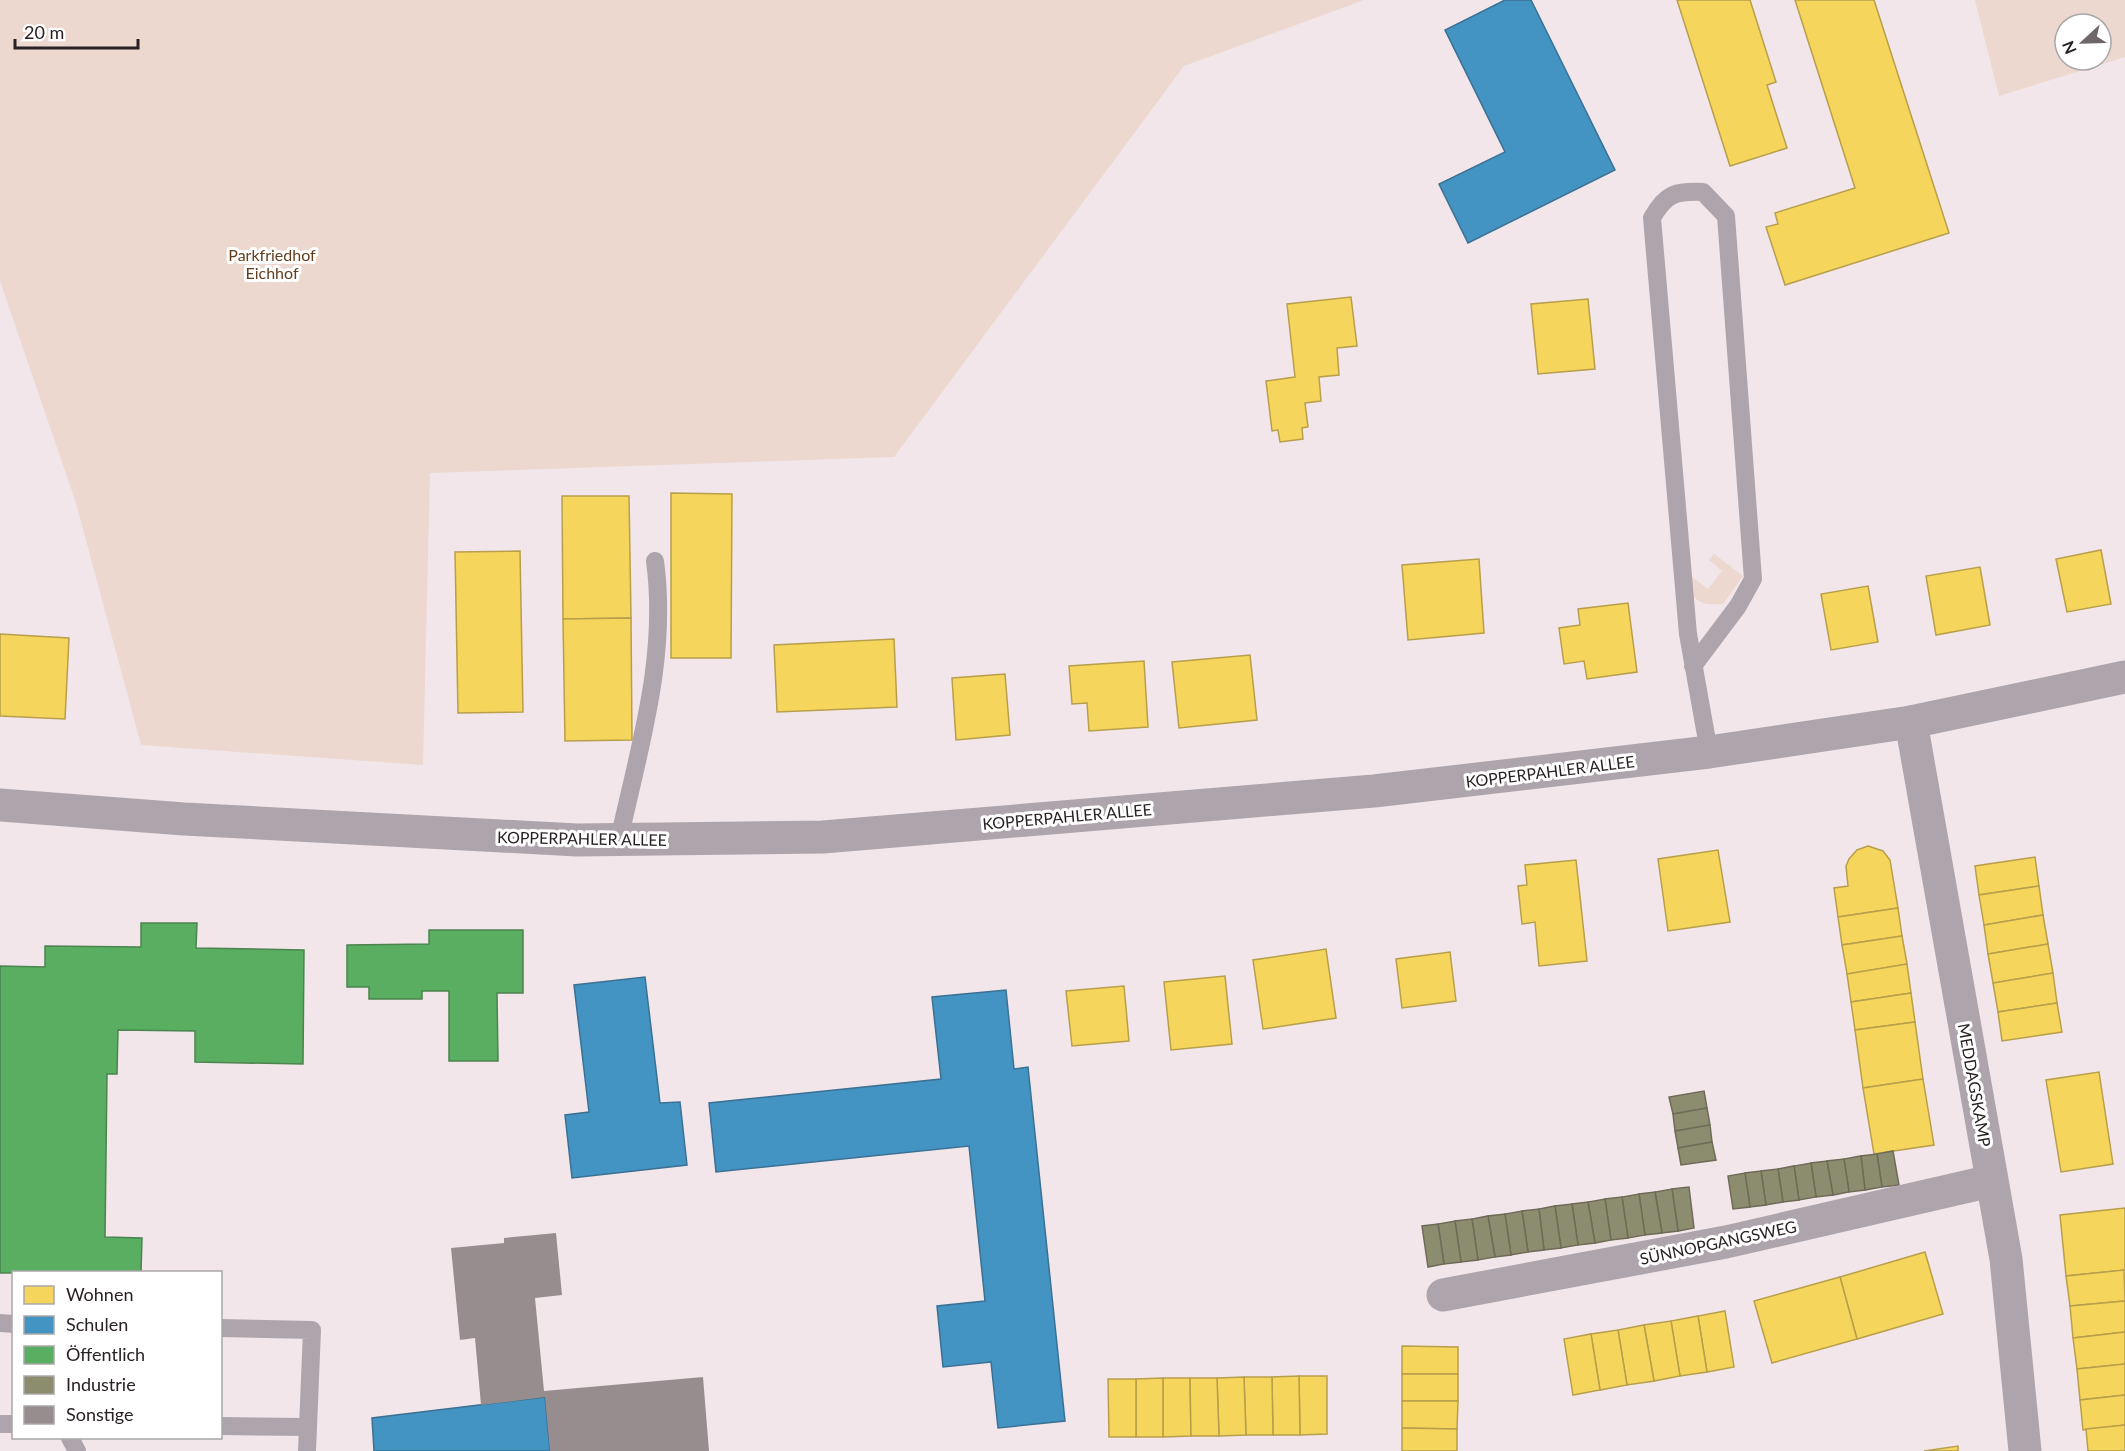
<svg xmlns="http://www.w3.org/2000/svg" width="2125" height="1451" font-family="Lato,sans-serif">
  <rect width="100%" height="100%" fill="#f2e6ea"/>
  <g fill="#ecd8cf" fill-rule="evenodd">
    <path d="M0 0H1364L1184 66 894 457 430 473 423 765 141 745 76 503 0 281Z"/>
    <path d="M1975 0H2125V57L1999 96ZM2065 24H2101V60H2065Z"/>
    <path d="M1714 554 1743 576 1723 604C1697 606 1690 599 1688 574L1708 589 1722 571 1709 560Z"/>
  </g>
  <g fill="#f6d55c" stroke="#b89f4b" stroke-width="1.5">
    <path d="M1677 0H1750L1776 82 1767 85 1787 148 1730 166Z"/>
    <path d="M1795 0H1874L1949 233 1785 285 1766 227 1778 224 1775 213 1855 188Z"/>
    <path d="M1351 297 1357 346 1337 348 1339 375 1319 377 1321 401 1305 403 1308 427 1302 428 1303 439 1280 442 1278 430 1272 431 1266 381 1295 377 1287 304Z"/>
    <path d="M1588 299 1595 369 1538 374 1531 304Z"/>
    <path d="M671 493 732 494 731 658H671Z"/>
    <path d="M562 496H629L631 618 563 619Z"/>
    <path d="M2101 550 2111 604 2067 612 2056 559Z"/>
    <path d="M520 551 523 712 458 713 455 552Z"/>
    <path d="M1479 559 1484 633 1408 640 1402 565Z"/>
    <path d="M1980 567 1990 625 1936 635 1926 576Z"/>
    <path d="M1868 586 1878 642 1831 650 1821 594Z"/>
    <path d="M1628 603 1637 672 1587 679 1584 661 1564 664 1559 628 1580 625 1578 609Z"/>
    <path d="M631 618 632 740 565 741 563 619Z"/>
    <path d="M0 634 69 638 65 719 0 716Z"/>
    <path d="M894 639 897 707 777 712 774 645Z"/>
    <path d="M1250 655 1257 720 1179 728 1172 662Z"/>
    <path d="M1144 661 1148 727 1089 731 1087 703 1072 704 1069 666Z"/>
    <path d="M1005 674 1010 735 956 740 952 678Z"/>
    <path d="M1868 846 1883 851 1890 860 1898 908 1838 917 1834 888 1848 886 1846 866 1849 859 1857 850Z"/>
    <path d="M1718 850 1730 922 1668 931 1658 859Z"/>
    <path d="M2035 857 2039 886 1979 895 1975 866Z"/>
    <path d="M1576 860 1587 961 1539 966 1535 922 1522 924 1518 886 1527 885 1525 865Z"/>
    <path d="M2039 886 2043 915 1984 925 1979 895Z"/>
    <path d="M1898 908 1902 936 1842 945 1838 917Z"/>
    <path d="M2043 915 2048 944 1988 954 1984 925Z"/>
    <path d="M1902 936 1907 964 1847 974 1842 945Z"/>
    <path d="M2048 944 2053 973 1993 983 1988 954Z"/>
    <path d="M1326 949 1336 1018 1263 1029 1253 960Z"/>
    <path d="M1450 952 1456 1001 1402 1008 1396 959Z"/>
    <path d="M1907 964 1911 993 1851 1002 1847 974Z"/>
    <path d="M2053 973 2057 1003 1998 1012 1993 983Z"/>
    <path d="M1225 976 1232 1044 1171 1050 1164 982Z"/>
    <path d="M1124 986 1129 1041 1072 1046 1066 991Z"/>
    <path d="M1911 993 1915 1022 1855 1030 1851 1002Z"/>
    <path d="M2057 1003 2062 1032 2002 1041 1998 1012Z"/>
    <path d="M1915 1022 1923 1079 1863 1088 1855 1030Z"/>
    <path d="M2099 1072 2113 1164 2061 1172 2046 1080Z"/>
    <path d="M1923 1079 1934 1145 1874 1154 1863 1088Z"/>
    <path d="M2125 1208V1270L2066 1276 2060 1215Z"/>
    <path d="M1925 1252 1943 1314 1857 1339 1840 1277Z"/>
    <path d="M2124 1270 2125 1301 2070 1306 2066 1276Z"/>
    <path d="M1840 1277 1857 1339 1772 1363 1754 1301Z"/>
    <path d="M2125 1301V1332L2073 1338 2070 1306Z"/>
    <path d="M1725 1311 1734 1367 1707 1372 1698 1316Z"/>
    <path d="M1698 1316 1707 1372 1680 1376 1671 1321Z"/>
    <path d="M1671 1321 1680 1376 1654 1381 1644 1325Z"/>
    <path d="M1644 1325 1654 1381 1627 1385 1618 1330Z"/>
    <path d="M1618 1330 1627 1385 1600 1390 1591 1334Z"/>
    <path d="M2125 1332V1364L2077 1369 2073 1338Z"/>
    <path d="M1591 1334 1600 1390 1573 1395 1564 1339Z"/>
    <path d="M1402 1346 1458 1347V1374H1402Z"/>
    <path d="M2125 1364V1395L2080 1400 2077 1369Z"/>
    <rect x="1402" y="1374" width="56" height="27"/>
    <path d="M1299 1376H1327V1434L1300 1435Z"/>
    <path d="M1299 1376 1300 1435H1273L1272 1377Z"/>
    <path d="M1244 1377H1272L1273 1435H1246Z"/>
    <path d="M1244 1377 1246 1435 1219 1436 1217 1378Z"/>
    <path d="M1163 1378H1190L1191 1436 1163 1437Z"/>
    <path d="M1163 1378V1437H1136V1379Z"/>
    <path d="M1190 1378H1217L1219 1436H1191Z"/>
    <path d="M1108 1379H1136V1437H1109Z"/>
    <path d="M2125 1395V1425L2083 1430 2080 1400Z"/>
    <path d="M1402 1401H1458L1457 1429 1402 1428Z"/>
    <path d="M2125 1425V1451H2088L2086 1429Z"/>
    <path d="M1402 1428 1457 1429V1451H1402Z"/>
    <path d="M1958 1446V1451H1924Z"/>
  </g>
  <g fill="#4393c3" stroke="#3b7193" stroke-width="1.5">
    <path d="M1505 0H1531L1615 170 1468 243 1439 184 1505 152 1445 30Z"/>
    <path d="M645 977 660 1103 680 1102 687 1165 572 1178 565 1115 589 1112 574 985Z"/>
    <path d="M1006 990 1014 1069 1028 1067 1065 1421 998 1428 991 1362 943 1367 937 1306 985 1301 969 1146 716 1172 709 1103 941 1079 932 997Z"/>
    <path d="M545 1397 550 1451H374L372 1418Z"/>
  </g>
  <g fill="#5aae61" stroke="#4b844e" stroke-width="1.5">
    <path d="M141 923H197L196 948 304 950 303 1064 195 1062V1031L118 1030 117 1074H107L105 1237 142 1238 141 1272 0 1273V966L45 967V946L141 947Z"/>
    <path d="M429 930H523V993H497L498 1061H449V991H422V999H369V987H347V945L429 944Z"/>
  </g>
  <g fill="#8c8c6e" stroke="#6e6c58" stroke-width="1.5">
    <path d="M1704 1091 1707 1108 1673 1114 1669 1097Z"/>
    <path d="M1707 1108 1710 1125 1675 1131 1673 1114Z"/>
    <path d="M1710 1125 1712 1142 1678 1148 1675 1131Z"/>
    <path d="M1712 1142 1716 1160 1681 1165 1678 1148Z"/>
    <path d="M1893 1151 1899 1185 1882 1187 1877 1154Z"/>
    <path d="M1877 1154 1882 1187 1865 1190 1861 1156Z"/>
    <path d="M1861 1156 1865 1190 1849 1192 1844 1159Z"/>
    <path d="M1844 1159 1849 1192 1833 1195 1827 1161Z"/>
    <path d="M1827 1161 1833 1195 1816 1197 1811 1163Z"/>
    <path d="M1811 1163 1816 1197 1799 1200 1794 1166Z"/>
    <path d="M1794 1166 1799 1200 1783 1202 1778 1169Z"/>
    <path d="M1778 1169 1783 1202 1766 1205 1761 1171Z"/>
    <path d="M1761 1171 1766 1205 1750 1207 1745 1173Z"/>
    <path d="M1745 1173 1750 1207 1733 1209 1728 1176Z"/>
    <path d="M1689 1187 1694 1228 1678 1231 1672 1189Z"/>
    <path d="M1672 1189 1678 1231 1662 1233 1655 1192Z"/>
    <path d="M1655 1192 1662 1233 1645 1235 1639 1194Z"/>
    <path d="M1639 1194 1645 1235 1628 1238 1622 1197Z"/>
    <path d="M1622 1197 1628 1238 1611 1240 1605 1199Z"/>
    <path d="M1605 1199 1611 1240 1595 1243 1588 1202Z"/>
    <path d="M1588 1202 1595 1243 1578 1245 1572 1204Z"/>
    <path d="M1572 1204 1578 1245 1561 1248 1555 1206Z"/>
    <path d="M1555 1206 1561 1248 1544 1250 1539 1209Z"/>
    <path d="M1539 1209 1544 1250 1528 1252 1522 1211Z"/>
    <path d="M1522 1211 1528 1252 1511 1255 1505 1214Z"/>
    <path d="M1505 1214 1511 1255 1495 1257 1488 1216Z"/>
    <path d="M1488 1216 1495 1257 1478 1260 1472 1219Z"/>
    <path d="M1472 1219 1478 1260 1461 1262 1455 1221Z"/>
    <path d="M1455 1221 1461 1262 1444 1264 1438 1224Z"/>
    <path d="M1438 1224 1444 1264 1428 1267 1422 1226Z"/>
  </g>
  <path fill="#988d8e" d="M556 1233 562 1295 535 1298 544 1391 703 1377 709 1451H550L545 1397 481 1405 475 1338 460 1340 451 1248 504 1243V1238Z"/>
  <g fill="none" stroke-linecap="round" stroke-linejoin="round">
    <g stroke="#aea5ac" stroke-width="18">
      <path d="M1693 666 1738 606 1753 579 1726 216 1703 192C1676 191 1666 193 1652 218L1688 634 1709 752"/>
      <path d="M619 840C639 748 668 657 655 561"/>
      <path d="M0 1323 14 1324"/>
      <path d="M220 1328 312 1330 308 1427 220 1426"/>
      <path d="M0 1424H14"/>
      <path d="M70 1438 77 1451"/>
      <path d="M307 1451 308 1427"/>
    </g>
    <g stroke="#aea5ac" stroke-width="33">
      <path d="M1911 722 2006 1259 2025 1451"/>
      <path d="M1443 1295 1726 1242 1991 1181"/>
    </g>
    <path stroke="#aea5ac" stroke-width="33" d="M0 805 184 819 577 840 823 837 1374 791 1709 752 1911 722 2125 677"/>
  </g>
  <g text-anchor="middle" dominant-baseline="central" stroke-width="6" stroke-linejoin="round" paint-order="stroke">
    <g font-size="16" fill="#643d1e" stroke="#fff">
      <text x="272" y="254">Parkfriedhof<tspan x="272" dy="18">Eichhof</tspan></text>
    </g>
    <g font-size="16" fill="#292123" stroke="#fff">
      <text transform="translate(1550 771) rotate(-7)">KOPPERPAHLER ALLEE</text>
      <text transform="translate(1067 816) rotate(-5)">KOPPERPAHLER ALLEE</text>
      <text transform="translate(582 838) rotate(1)">KOPPERPAHLER ALLEE</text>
      <text transform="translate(1975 1085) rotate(80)">MEDDAGSKAMP</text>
      <text transform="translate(1718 1242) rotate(-12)">SÜNNOPGANGSWEG</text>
    </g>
  </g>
  <rect x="12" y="1271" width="210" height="168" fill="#ffffff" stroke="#a9a6a7" stroke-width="1.5"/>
  <rect x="24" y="1286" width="30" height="18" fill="#f6d55c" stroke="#a9a6a7" stroke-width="1.5"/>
  <text x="66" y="1301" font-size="18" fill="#292123">Wohnen</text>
  <rect x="24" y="1316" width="30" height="18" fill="#4393c3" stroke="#a9a6a7" stroke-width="1.5"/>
  <text x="66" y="1331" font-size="18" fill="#292123">Schulen</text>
  <rect x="24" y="1346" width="30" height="18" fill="#5aae61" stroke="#a9a6a7" stroke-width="1.5"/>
  <text x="66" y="1361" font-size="18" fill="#292123">Öffentlich</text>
  <rect x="24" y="1376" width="30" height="18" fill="#8c8c6e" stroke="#a9a6a7" stroke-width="1.5"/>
  <text x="66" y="1391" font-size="18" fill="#292123">Industrie</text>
  <rect x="24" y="1406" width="30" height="18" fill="#988d8e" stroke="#a9a6a7" stroke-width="1.5"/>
  <text x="66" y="1421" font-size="18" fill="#292123">Sonstige</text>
  <g transform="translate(2083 42) rotate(248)"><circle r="28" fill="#ffffff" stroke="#a9a6a7" stroke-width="1.5"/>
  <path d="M0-4.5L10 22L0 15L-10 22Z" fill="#6f6669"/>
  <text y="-9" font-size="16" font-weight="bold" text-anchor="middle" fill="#292123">N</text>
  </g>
  <path d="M15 39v9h123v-9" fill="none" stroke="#292123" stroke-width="3"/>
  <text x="24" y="39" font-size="18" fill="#292123" stroke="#ffffff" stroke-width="4.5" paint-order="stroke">20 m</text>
</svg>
